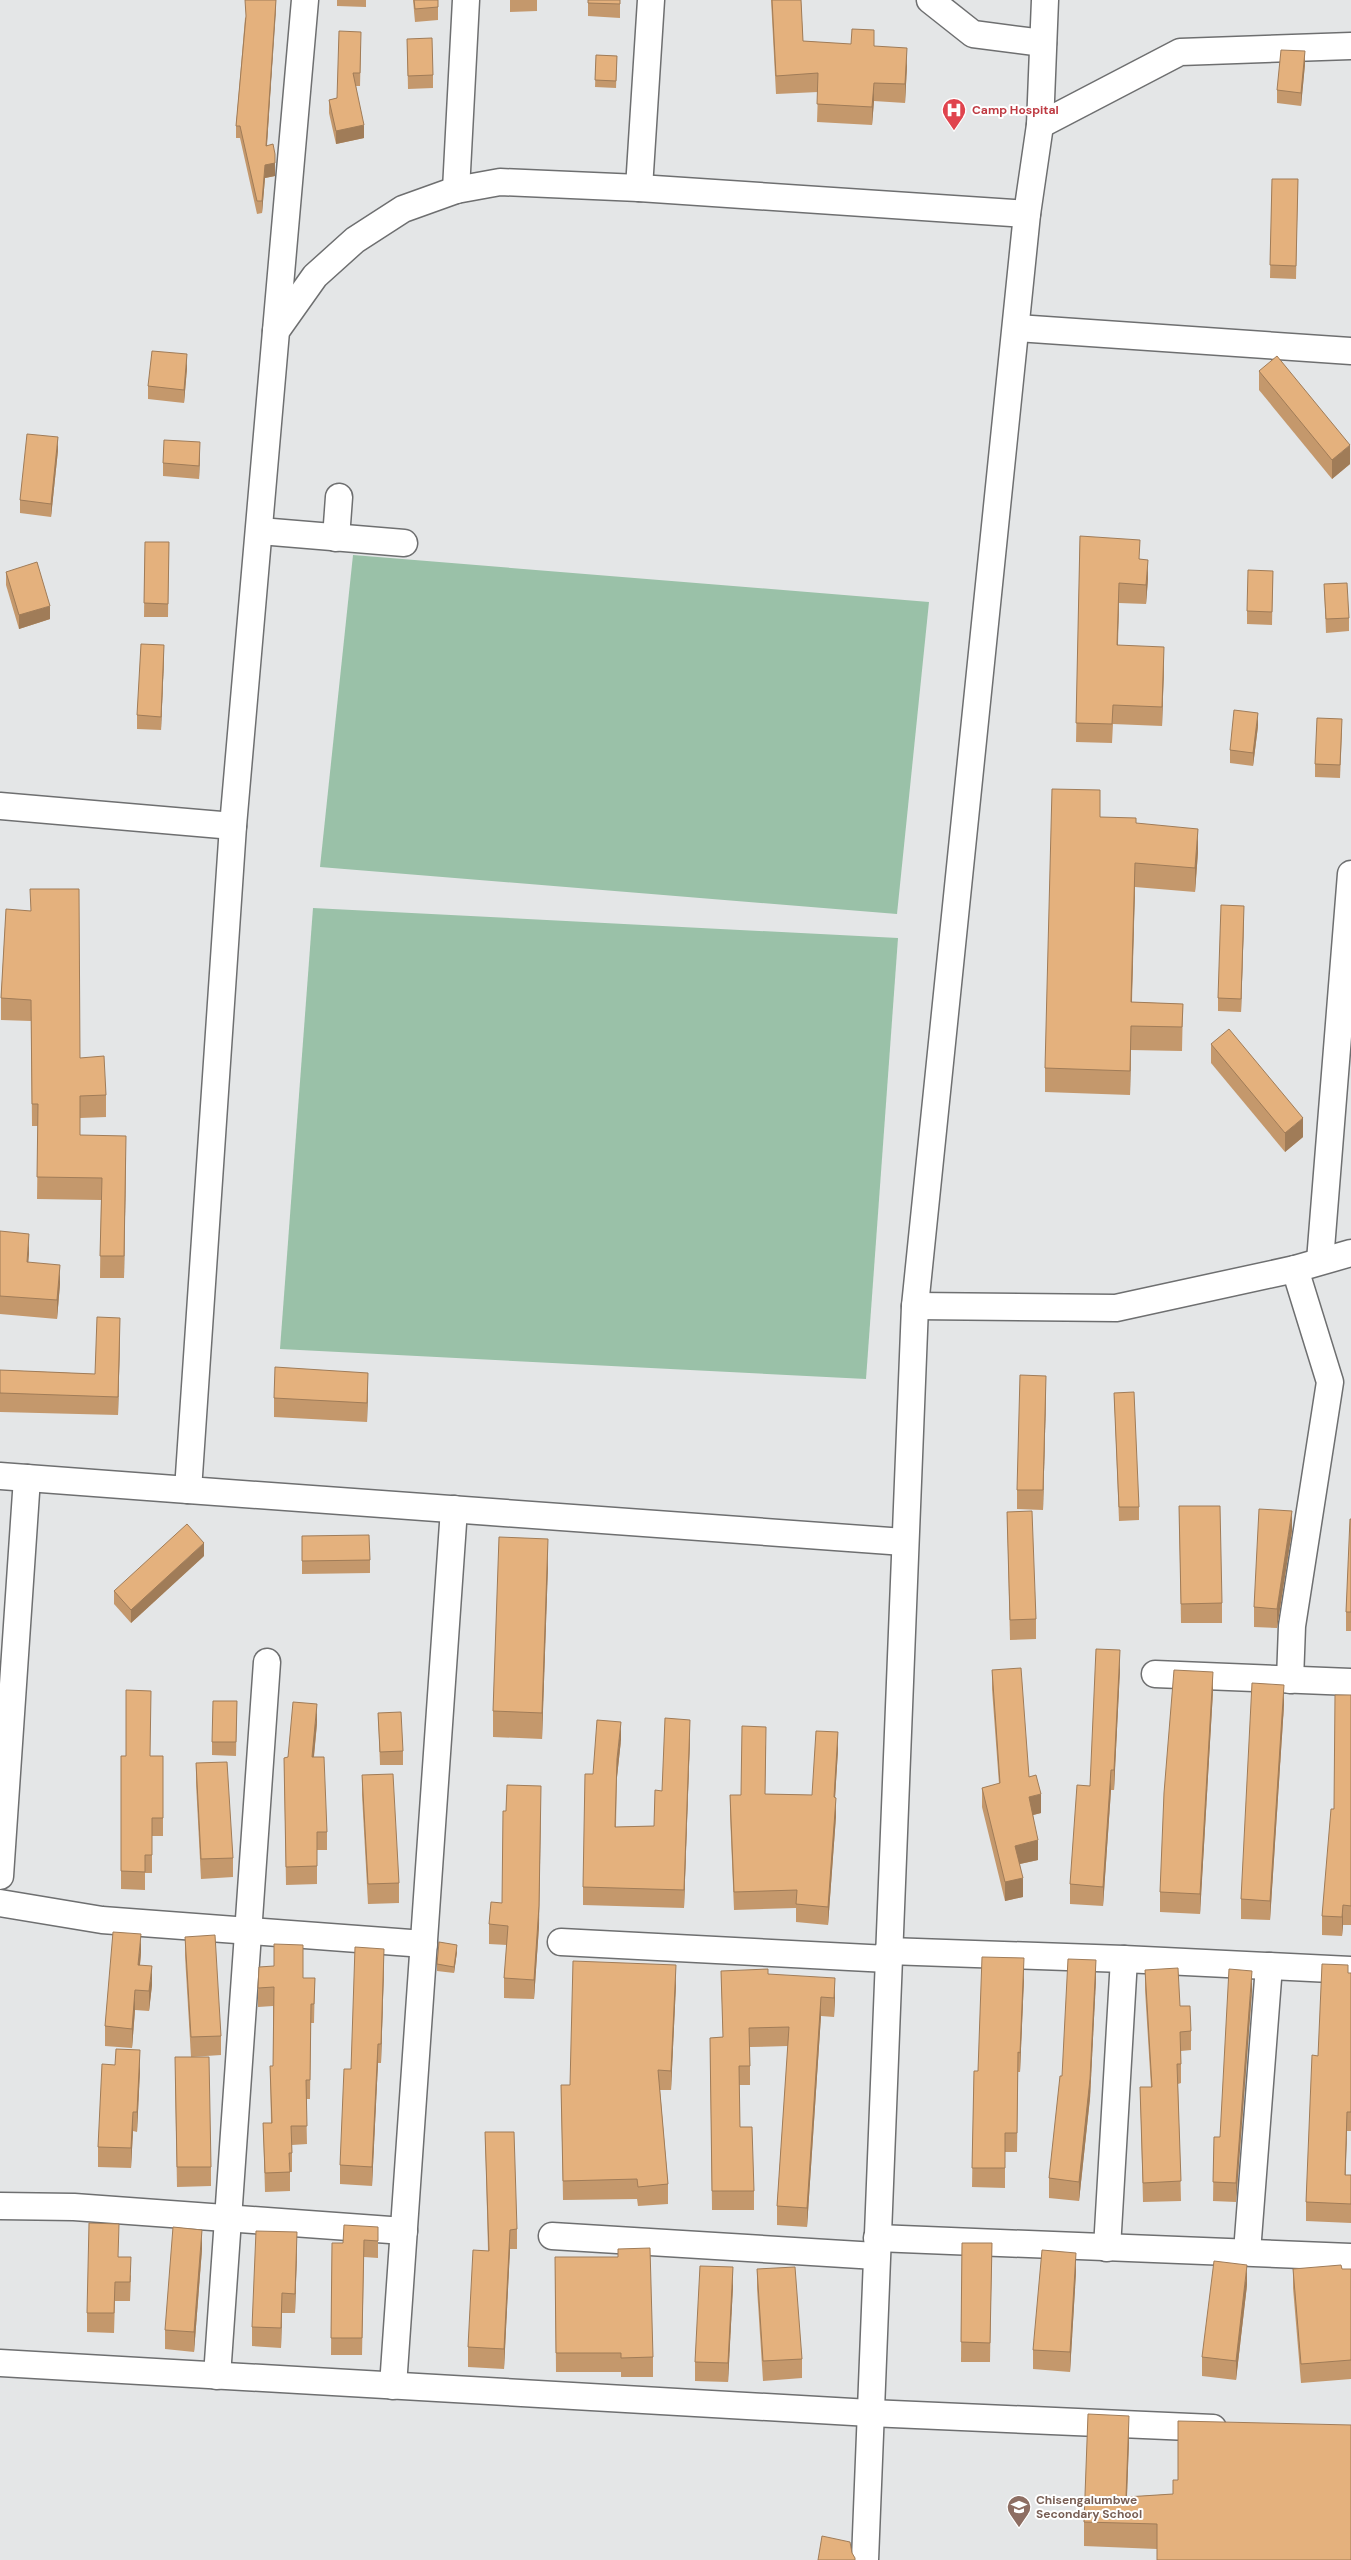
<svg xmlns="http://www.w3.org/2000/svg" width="1351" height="2560" font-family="'DM Sans',sans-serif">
  <rect width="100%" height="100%" fill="#e4e6e7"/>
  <g fill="#9ac1a8">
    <path d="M353 555 929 602 897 914 320 867Z"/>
    <path d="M313 908 898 938 866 1379 280 1349Z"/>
  </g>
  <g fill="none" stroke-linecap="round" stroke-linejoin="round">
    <g stroke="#6e6f70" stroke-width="29">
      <g id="minor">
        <path d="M930 0 973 34 1043 43"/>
        <path d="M1040 125 1180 52 1351 46"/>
        <path d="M639 188 651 0"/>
        <path d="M456 190 466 0"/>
        <path d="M1017 328 1351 351"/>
        <path d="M276 331 305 0"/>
        <path d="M260 531 404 543"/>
        <path d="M336 538 339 497"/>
        <path d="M0 806 233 826"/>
        <path d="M1320 1261 1351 874"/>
        <path d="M915 1306 1116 1308 1295 1269 1351 1253"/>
        <path d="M0 1476 188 1490"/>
        <path d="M904 1542 188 1490 233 826 276 331 315 276 355 240 403 209 456 190 500 182 639 188 1027 214"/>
        <path d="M1155 1674 1351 1682"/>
        <path d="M1290 1680 1292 1626 1330 1382 1295 1269"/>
        <path d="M0 1876 27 1478"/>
        <path d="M0 1903 102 1920 424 1944"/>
        <path d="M561 1942 888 1959"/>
        <path d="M888 1951 1124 1959 1351 1970"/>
        <path d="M0 2206 74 2207 404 2231"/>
        <path d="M552 2236 876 2256"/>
        <path d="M877 2238 1351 2257"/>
        <path d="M1107 2248 1124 1959"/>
        <path d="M1247 2252 1269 1966"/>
        <path d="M0 2363 870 2413 1213 2428"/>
        <path d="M217 2376 267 1662"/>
        <path d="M393 2386 454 1509"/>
        <path d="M865 2560 915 1306 1027 214 1040 125 1045 0"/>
      </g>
    </g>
    <use href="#minor" stroke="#fff" stroke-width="26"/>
  </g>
  <g fill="#c4986c">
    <path d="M276 0 267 146 275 166V176L265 178 262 213 257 214 240 138H236V126L245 18Z"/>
    <path d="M337 0H366V7L337 6Z"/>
    <path d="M413 0H438V20L415 22Z"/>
    <path d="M510 0H537V11L510 12Z"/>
    <path d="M588 0H620V18L588 16Z"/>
    <path d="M771 0H801L803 41 874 46 907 66 905 103 874 101 872 125 817 122 818 92 776 94Z"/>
    <path d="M407 39 433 75V88L408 89Z"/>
    <path d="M361 45 360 86H356L364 138 336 144 329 113V100L337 98Z"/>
    <path d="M596 55 617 56 616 88 595 87Z"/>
    <path d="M1305 64 1301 106 1277 103V90Z"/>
    <path d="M1272 179H1298L1296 279 1270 278Z"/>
    <path d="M187 368 184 403 148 399V386Z"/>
    <path d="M1259 371 1350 464 1332 479 1259 390Z"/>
    <path d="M58 450 51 517 20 513V500Z"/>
    <path d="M200 455 199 479 163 476V463Z"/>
    <path d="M1080 536 1140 559 1148 579 1146 604 1119 603 1118 645 1164 666 1162 726 1113 724 1112 743 1076 742Z"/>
    <path d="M145 542H169L168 617H144Z"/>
    <path d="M1273 571 1272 625 1247 624V611Z"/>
    <path d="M6 572 50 619 19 629 6 585Z"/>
    <path d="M1324 584 1349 618V631L1326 633Z"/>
    <path d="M164 658 161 730 137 729V715Z"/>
    <path d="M1258 726 1253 766 1230 763V750Z"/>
    <path d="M1342 732 1340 778 1315 777V764Z"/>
    <path d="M1100 817 1136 823 1198 852 1195 892 1135 887 1132 1002 1183 1004 1182 1051 1131 1050 1130 1095 1045 1092V1068Z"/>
    <path d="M6 909 80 1058 106 1095V1117L80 1118V1135L126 1158 124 1278H100L101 1200 37 1199 38 1126H32L31 1021 1 1020V998Z"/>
    <path d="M1244 919 1241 1012 1218 1011V998Z"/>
    <path d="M1211 1044 1303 1137 1285 1152 1211 1063Z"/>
    <path d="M0 1231 29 1253 28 1262 60 1284 57 1319 0 1314Z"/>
    <path d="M120 1337 118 1415 0 1412V1370L95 1374Z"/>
    <path d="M368 1392 367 1422 274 1417V1398Z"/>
    <path d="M1114 1393 1139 1507V1520L1119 1521Z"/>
    <path d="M1046 1395 1043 1510 1017 1509V1490Z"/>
    <path d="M1179 1506 1222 1603V1623H1181Z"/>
    <path d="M1007 1512 1036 1619V1639L1010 1640Z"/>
    <path d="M1351 1519V1631H1346V1612Z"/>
    <path d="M1292 1531 1277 1628 1254 1627V1607Z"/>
    <path d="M302 1536 370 1560V1573L302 1574Z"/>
    <path d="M204 1556 131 1623 114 1604V1591Z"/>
    <path d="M548 1565 542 1739 493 1737V1711Z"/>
    <path d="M1120 1669 1114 1790H1111L1103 1906 1070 1904V1884L1090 1786Z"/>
    <path d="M992 1670 1029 1777 1041 1813 1033 1815 1038 1860 1020 1864 1023 1897 1005 1901 982 1807V1788L999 1784 992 1689Z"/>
    <path d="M1213 1691 1200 1914 1160 1912V1892Z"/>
    <path d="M1351 1695V1925H1343L1342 1936 1322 1935V1916L1334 1809Z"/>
    <path d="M237 1701 236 1756 212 1755V1742Z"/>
    <path d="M1284 1705 1270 1920 1241 1919V1899Z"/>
    <path d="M378 1713 403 1751V1765H380Z"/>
    <path d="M317 1723 314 1757 327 1832V1850H317V1884L286 1885 284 1758 288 1757Z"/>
    <path d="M690 1738 684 1908 583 1905V1887L621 1740 617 1777 616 1827 654 1826 662 1791Z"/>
    <path d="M766 1745 765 1794 812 1795 838 1750 835 1797 836 1816 828 1925 796 1922V1908L734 1910 730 1814V1795H741Z"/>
    <path d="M121 1756H163V1836H152V1873H145V1890L121 1889Z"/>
    <path d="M196 1763 233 1858V1877L201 1879 196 1783Z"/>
    <path d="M362 1775 399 1883V1903L368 1904 362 1795Z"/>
    <path d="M489 1924 539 1926 534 1999 504 1998V1978L507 1945 489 1944Z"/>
    <path d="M185 1937 221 2036V2055L191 2057 185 1956Z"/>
    <path d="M457 1952 454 1973 437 1971V1964Z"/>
    <path d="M141 1953 140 1965 152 1985 149 2011 135 2010 132 2048 105 2046V2026Z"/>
    <path d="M384 1968 381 2063H378L372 2186 340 2184V2165L351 2069Z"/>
    <path d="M1145 1970 1180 2006 1191 2031V2050L1181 2051V2083L1178 2084 1181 2201 1143 2202 1140 2087H1151L1145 1990Z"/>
    <path d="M721 1971 768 1974 835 1997 834 2017 821 2016 807 2227 777 2225V2206L788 2046 750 2047V2085H739L740 2127 754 2191V2210H712L710 2038 723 2037Z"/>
    <path d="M1348 1973H1351V2131H1347L1345 2175H1351V2223L1306 2221V2202L1318 2056Z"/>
    <path d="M303 1978H315L314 2023H311L310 2099H306L307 2144 292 2145V2172H290V2191L265 2192 263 2123H271L270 2066H273V2006L258 2007V1988Z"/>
    <path d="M1024 1978 1020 2072H1018L1017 2152H1005V2188L972 2187 974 2071H978Z"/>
    <path d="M1096 1979 1090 2098 1079 2201 1049 2198V2178Z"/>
    <path d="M676 1984 671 2090H660L668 2184V2204L638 2206 637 2199 563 2200 561 2085H570Z"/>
    <path d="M1252 1991 1236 2202 1213 2201 1214 2137H1220Z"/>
    <path d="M140 2070 137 2132 133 2131 131 2168 98 2167V2147Z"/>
    <path d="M175 2077 211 2167V2186L177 2187Z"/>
    <path d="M485 2132 517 2229V2249H510L504 2369 468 2367V2347L488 2251Z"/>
    <path d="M378 2227V2258L364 2257 362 2355H331L332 2243H343Z"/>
    <path d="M962 2243H992L990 2362H961Z"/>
    <path d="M202 2249 194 2352 165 2349V2330Z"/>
    <path d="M297 2252 295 2313H282L281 2348 252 2346V2327Z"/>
    <path d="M119 2257 131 2276 130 2301H115L114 2333 87 2332V2313Z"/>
    <path d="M555 2257 653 2357V2377H621V2372H556Z"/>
    <path d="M757 2269 802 2359V2378L763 2381 757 2288Z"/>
    <path d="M1293 2269H1351V2379L1301 2383 1293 2288Z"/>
    <path d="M1076 2272 1070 2372 1033 2369V2350Z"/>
    <path d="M1247 2285 1236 2380 1202 2376V2357Z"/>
    <path d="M733 2286 728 2382 695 2381V2362Z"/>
    <path d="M1129 2440 1127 2497 1173 2494 1178 2480 1157 2549 1084 2546V2522Z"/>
  </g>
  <g fill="#a07c58">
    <path d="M276 0V10L266 158V146Z"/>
    <path d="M907 48V66L905 103V84Z"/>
    <path d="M1305 51V64L1301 106V93Z"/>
    <path d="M874 83V101L872 125V107Z"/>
    <path d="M364 125V138L336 144V131Z"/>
    <path d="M275 154V176L265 178 262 213V201L265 165Z"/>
    <path d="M187 354V368L184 403V390Z"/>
    <path d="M58 437V450L51 517V504Z"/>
    <path d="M200 442V455L199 479V466Z"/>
    <path d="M1350 445V464L1332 479V460Z"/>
    <path d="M1148 560V579L1146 604V585Z"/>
    <path d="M1119 583V603L1117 664V645Z"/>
    <path d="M50 606V619L19 629V615Z"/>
    <path d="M164 645V658L161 730V717Z"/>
    <path d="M1164 647V666L1162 726V707Z"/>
    <path d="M1258 713V726L1253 766V753Z"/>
    <path d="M1198 829V852L1195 892V868Z"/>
    <path d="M1135 863V887L1131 1026V1002Z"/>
    <path d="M1244 906V919L1241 1012V999Z"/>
    <path d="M1131 1026V1050L1130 1095V1071Z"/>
    <path d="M1303 1118V1137L1285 1152V1133Z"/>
    <path d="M126 1136V1158L124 1278V1256Z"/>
    <path d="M29 1234V1253L27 1281V1262Z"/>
    <path d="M60 1265V1284L57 1319V1300Z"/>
    <path d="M120 1318V1337L118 1415V1397Z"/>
    <path d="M368 1373V1392L367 1422V1403Z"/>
    <path d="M1046 1376V1395L1043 1510V1490Z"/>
    <path d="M1292 1511V1531L1277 1628V1609Z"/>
    <path d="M548 1539V1565L542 1739V1713Z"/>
    <path d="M204 1543V1556L131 1623V1610Z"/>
    <path d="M1120 1650V1669L1114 1790V1770Z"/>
    <path d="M1213 1672V1691L1200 1914V1894Z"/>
    <path d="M1284 1685V1705L1270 1920V1901Z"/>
    <path d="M317 1704V1723L312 1775V1757Z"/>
    <path d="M690 1720V1738L684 1908V1890Z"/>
    <path d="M621 1722V1740L617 1777V1759Z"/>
    <path d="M838 1732V1750L834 1815V1797Z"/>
    <path d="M1111 1770V1790L1103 1906V1887Z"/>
    <path d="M1041 1794V1813L1029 1816V1797Z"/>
    <path d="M836 1798V1816L828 1925V1907Z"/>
    <path d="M541 1805 539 1926 534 1999V1980Z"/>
    <path d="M1038 1840V1860L1015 1865V1846Z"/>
    <path d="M1023 1878V1897L1005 1901V1882Z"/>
    <path d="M1343 1905V1925L1342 1936V1917Z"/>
    <path d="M141 1934V1953L138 1984V1965Z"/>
    <path d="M457 1945V1952L454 1973V1967Z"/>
    <path d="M384 1949V1968L381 2063V2044Z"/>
    <path d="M1024 1958V1978L1020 2072V2053Z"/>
    <path d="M1096 1960V1979L1090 2098 1079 2201V2182Z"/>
    <path d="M676 1965V1984L671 2090V2071Z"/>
    <path d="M152 1966V1985L149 2011V1991Z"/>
    <path d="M1252 1971V1991L1236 2202V2183Z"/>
    <path d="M835 1978V1997L834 2017V1998Z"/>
    <path d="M135 1990V2010L132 2048V2029Z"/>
    <path d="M821 1997V2016L807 2227V2208Z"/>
    <path d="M378 2044V2063L372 2186V2167Z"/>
    <path d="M140 2050V2070L137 2132V2112Z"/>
    <path d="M133 2112V2131L131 2168V2148Z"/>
    <path d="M1347 2112V2131L1345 2195V2175Z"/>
    <path d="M202 2230V2249L194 2352V2332Z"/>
    <path d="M510 2230V2249L504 2369V2349Z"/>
    <path d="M297 2232V2252L295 2313V2294Z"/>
    <path d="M1076 2253V2272L1070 2372V2352Z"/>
    <path d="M1247 2265V2285L1236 2380V2361Z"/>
    <path d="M733 2267V2286L728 2382V2363Z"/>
    <path d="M282 2293V2313L281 2348V2328Z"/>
    <path d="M1129 2416V2440L1126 2521V2497Z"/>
  </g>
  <g fill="#e4b17d" stroke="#a07c58">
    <path d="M245 0H276L266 146 273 144 275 154V163L265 165 262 201H257L240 126H236L246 16Z"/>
    <path d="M414 0H438V7L415 9Z"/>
    <path d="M588 0H620V4L588 3Z"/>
    <path d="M772 0H801L803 41 851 44 852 29 874 30V46L907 48 905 84 874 83 872 107 817 104 818 73 776 76Z"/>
    <path d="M339 31 361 32 360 73H353L364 125 336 131 329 100 337 98Z"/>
    <path d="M432 38 433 75 408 76 407 39Z"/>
    <path d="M1281 50 1305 51 1301 93 1277 90Z"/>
    <path d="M596 55 617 56 616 81 595 80Z"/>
    <path d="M1272 179H1298L1296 266 1270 265Z"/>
    <path d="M152 351 187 354 184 390 148 386Z"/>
    <path d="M1277 356 1350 445 1332 460 1259 371Z"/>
    <path d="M27 434 58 437 51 504 20 500Z"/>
    <path d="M164 440 200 442 199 466 163 463Z"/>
    <path d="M1080 536 1140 540 1139 559 1148 560 1146 585 1119 583 1117 645 1164 647 1162 707 1113 705 1112 724 1076 723Z"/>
    <path d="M145 542H169L168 604 144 603Z"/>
    <path d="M37 562 50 606 19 615 6 572Z"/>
    <path d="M1248 570 1273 571 1272 612 1247 611Z"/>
    <path d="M1347 583 1349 618 1326 619 1324 584Z"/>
    <path d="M141 644 164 645 161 717 137 715Z"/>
    <path d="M1234 710 1258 713 1253 753 1230 750Z"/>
    <path d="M1317 718 1342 719 1340 765 1315 764Z"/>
    <path d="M1052 789 1100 790V817L1136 818V823L1198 829 1195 868 1135 863 1131 1002 1183 1004 1182 1027 1131 1026 1130 1071 1045 1068Z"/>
    <path d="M30 889H79L80 1058 104 1056 106 1095 80 1096V1135L126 1136 124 1256H100L102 1178 37 1177 38 1104H32L31 1000 1 998 6 909 31 911Z"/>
    <path d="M1221 905 1244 906 1241 999 1218 998Z"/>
    <path d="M1229 1029 1303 1118 1285 1133 1211 1044Z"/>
    <path d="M0 1231 29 1234 27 1262 60 1265 57 1300 0 1296Z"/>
    <path d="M97 1317 120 1318 118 1397 0 1393V1370L95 1374Z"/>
    <path d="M275 1367 368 1373 367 1403 274 1398Z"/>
    <path d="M1020 1375 1046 1376 1043 1490H1017Z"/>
    <path d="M1134 1392 1139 1507H1119L1114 1393Z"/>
    <path d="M1179 1506H1220L1222 1603 1181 1604Z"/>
    <path d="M1259 1509 1292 1511 1277 1609 1254 1607Z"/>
    <path d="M1032 1511 1036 1619 1010 1620 1007 1512Z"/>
    <path d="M1350 1519H1351V1612H1346Z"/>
    <path d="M187 1524 204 1543 131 1610 114 1591Z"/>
    <path d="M369 1535 370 1560 302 1561V1536Z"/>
    <path d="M499 1537 548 1539 542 1713 493 1711Z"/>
    <path d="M1096 1649 1120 1650 1114 1770H1111L1103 1887 1070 1884 1077 1785 1090 1786Z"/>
    <path d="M1021 1668 1029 1777 1036 1775 1041 1794 1029 1797 1038 1840 1015 1846 1023 1878 1005 1882 982 1788 1000 1783 992 1670Z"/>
    <path d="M1174 1670 1213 1672 1200 1894 1160 1892 1164 1793Z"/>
    <path d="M1252 1683 1284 1685 1270 1901 1241 1899Z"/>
    <path d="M126 1690 151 1691 150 1756H163V1818H152V1855H145V1872L121 1871V1756H126Z"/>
    <path d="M1335 1695H1351V1906L1343 1905 1342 1917 1322 1916 1331 1809H1334Z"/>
    <path d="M213 1701H237L236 1742H212Z"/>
    <path d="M293 1702 317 1704 312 1757H324L327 1832H317V1866L286 1867 284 1758 288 1757Z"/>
    <path d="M401 1712 403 1751 380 1752 378 1713Z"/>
    <path d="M665 1718 690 1720 684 1890 583 1887 585 1774H593L597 1720 621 1722 617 1759 615 1827 654 1826 655 1790 662 1791Z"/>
    <path d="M742 1726 766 1727 765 1794 812 1795 816 1731 838 1732 834 1797 836 1798 828 1907 796 1904 797 1890 734 1892 730 1795H741Z"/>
    <path d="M227 1762 233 1858 201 1859 196 1763Z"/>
    <path d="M393 1774 399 1883 368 1884 362 1775Z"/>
    <path d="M507 1785 541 1786 539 1906 534 1980 504 1978 508 1926 489 1924 491 1902 502 1903 503 1811H506Z"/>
    <path d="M113 1932 141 1934 138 1965 152 1966 149 1991 135 1990 132 2029 105 2026Z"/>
    <path d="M215 1935 221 2036 191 2037 185 1937Z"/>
    <path d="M439 1942 457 1945 454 1967 437 1964Z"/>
    <path d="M274 1944 303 1945V1978H315L314 2004H311L310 2080H306L307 2126H291L292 2153H289L290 2172 265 2173 263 2123H272L270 2066H273L274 1987 258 1988 259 1967 274 1966Z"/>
    <path d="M355 1947 384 1949 381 2044H378L372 2167 340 2165 344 2069H351Z"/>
    <path d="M982 1957 1024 1958 1020 2053 1018 2052 1017 2133H1005V2168H972L974 2071H978Z"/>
    <path d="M1068 1959 1096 1960 1090 2079 1079 2182 1049 2178 1060 2076H1062Z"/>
    <path d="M573 1961 676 1965 671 2071 658 2070 668 2184 638 2187 637 2179 563 2181 561 2085H570Z"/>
    <path d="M1322 1964 1348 1965V1973H1351V2112H1347L1345 2175H1351V2204L1306 2202 1312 2055 1318 2056Z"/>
    <path d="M1178 1968 1180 2006H1190L1191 2031 1180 2032 1181 2064H1177L1181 2181 1143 2183 1140 2087H1152L1145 1970Z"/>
    <path d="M768 1969V1974L835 1978 834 1998 821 1997 807 2208 777 2206 789 2027 749 2028 750 2066H739L740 2127H752L754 2191H712L710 2038 723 2037 721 1971Z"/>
    <path d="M1229 1969 1252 1971 1236 2183 1213 2182 1214 2137H1220Z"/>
    <path d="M116 2049 140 2050 137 2112H133L131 2148 98 2147 102 2064 115 2065Z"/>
    <path d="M175 2057H209L211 2167H177Z"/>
    <path d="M485 2132H514L517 2229 510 2230 504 2349 468 2347 473 2250 489 2251Z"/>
    <path d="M89 2223 119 2224 118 2257H131L130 2282H115L114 2313H87Z"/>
    <path d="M344 2225 378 2227V2241L364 2240 362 2338H331L332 2243H343Z"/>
    <path d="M173 2227 202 2230 194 2332 165 2330Z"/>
    <path d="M256 2231 297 2232 295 2294 282 2293 281 2328 252 2327Z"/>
    <path d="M962 2243H992L990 2343 961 2342Z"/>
    <path d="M650 2248 653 2357 621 2358V2353H556L555 2257H618V2249Z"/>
    <path d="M1042 2250 1076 2253 1070 2352 1033 2350Z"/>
    <path d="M1214 2261 1247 2265 1236 2361 1202 2357Z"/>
    <path d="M1341 2265 1342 2269H1351V2360L1301 2364 1293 2269Z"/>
    <path d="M700 2266 733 2267 728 2363 695 2362Z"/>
    <path d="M795 2267 802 2359 763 2361 757 2269Z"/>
    <path d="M1088 2414 1129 2416 1126 2497 1173 2494V2480H1178V2421L1351 2425V2560H1157V2524L1084 2522Z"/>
    <path d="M822 2536 850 2542 852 2553 855 2558V2560H818Z"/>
  </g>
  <defs>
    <g id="hospital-pin" transform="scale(1.25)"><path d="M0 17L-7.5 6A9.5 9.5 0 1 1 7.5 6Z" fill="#e0444e" stroke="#fff"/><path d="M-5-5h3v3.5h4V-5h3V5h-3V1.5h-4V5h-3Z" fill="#fff"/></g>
    <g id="school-pin" transform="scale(1.25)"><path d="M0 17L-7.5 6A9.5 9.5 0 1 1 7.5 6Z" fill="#8d6e63" stroke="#fff"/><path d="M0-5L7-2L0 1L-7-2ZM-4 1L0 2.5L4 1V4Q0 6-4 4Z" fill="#fff"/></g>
  </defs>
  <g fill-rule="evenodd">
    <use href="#hospital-pin" x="954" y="110"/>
    <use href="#school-pin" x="1019" y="2507"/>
  </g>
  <g text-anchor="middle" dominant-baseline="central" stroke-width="4" stroke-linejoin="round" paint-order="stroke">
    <g font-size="12" font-weight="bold" fill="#be3a42" stroke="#fff" text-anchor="start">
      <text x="972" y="110">Camp Hospital</text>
    </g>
    <g font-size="12" font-weight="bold" fill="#785e54" stroke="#fff" text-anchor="start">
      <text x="1036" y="2500">Chisengalumbwe<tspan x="1036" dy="14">Secondary School</tspan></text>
    </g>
  </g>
</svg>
